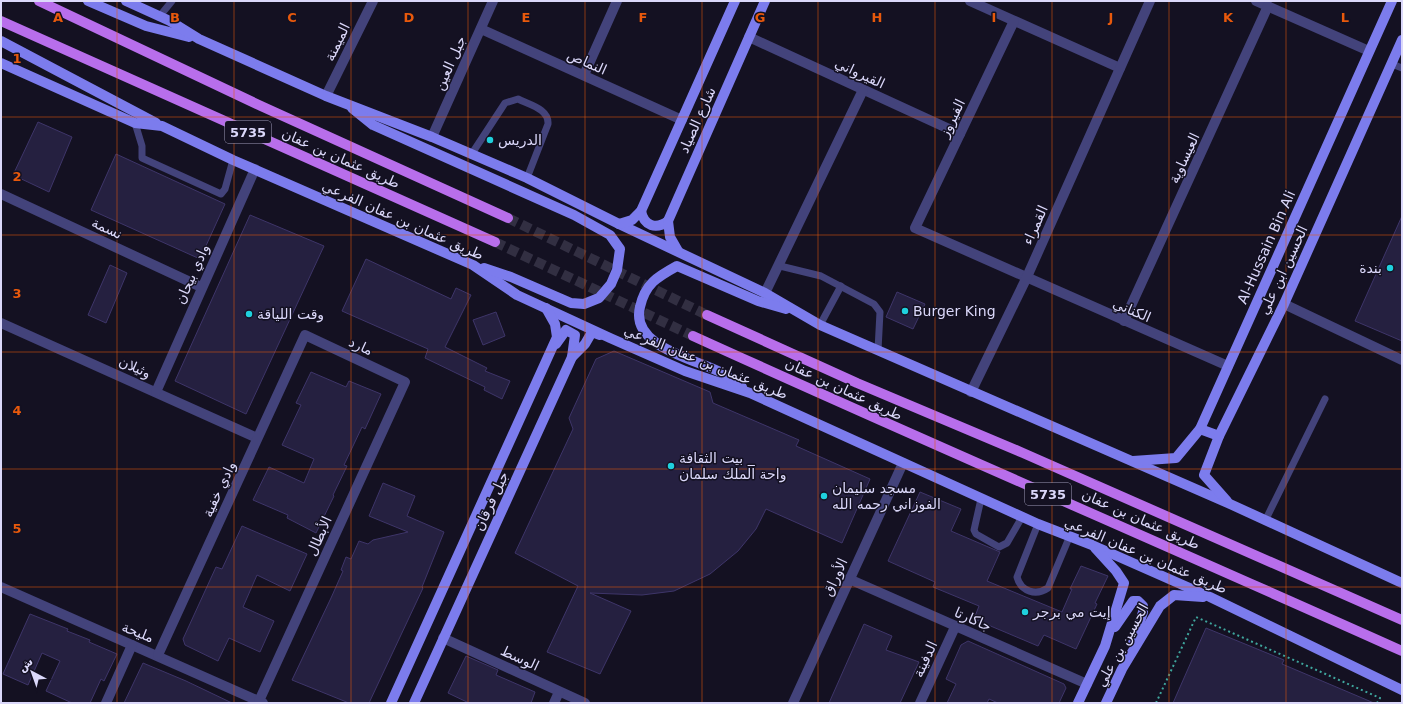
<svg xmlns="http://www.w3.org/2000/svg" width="1403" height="704" font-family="'DejaVu Sans','Noto Sans Arabic',sans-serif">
  <rect width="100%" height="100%" fill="#141122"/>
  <g fill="#252040" stroke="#3e3569">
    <path d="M38 122 72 137 49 192 13 175Z"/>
    <path d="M116 154 225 204 200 259 91 210Z"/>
    <path d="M250 215 324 246 246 414 175 381Z"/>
    <path d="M1402 216V341L1355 321Z"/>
    <path d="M366 259 451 299 456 288 471 295 445 347 487 368 485 371 510 381 502 399 484 390 485 387 425 358 428 349 342 311Z"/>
    <path d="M110 265 127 273 106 323 88 315Z"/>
    <path d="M897 292 925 304 913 329 886 317Z"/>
    <path d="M496 312 505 336 483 345 473 320Z"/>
    <path d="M614 351 710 392 713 403 799 440 796 446 870 479 842 543 766 509 756 529 738 551 710 574 674 591 642 595 590 593 631 611 600 674 547 652 578 586 515 553 573 429 569 418 596 359Z"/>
    <path d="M311 372 346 387 349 381 381 394 365 429 362 427 344 465 347 466 333 495 334 496 316 533 287 518 288 515 253 500 269 467 304 483 314 459 282 445 301 405 296 403Z"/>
    <path d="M383 483 415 496 407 516 444 532 422 587 423 588 369 703H349L292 680 331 598 343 571 341 570 346 557 351 559 359 541 368 544 373 540 408 532 369 516Z"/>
    <path d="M920 492 961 509 951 531 1000 552 987 581 1062 612 1072 589H1070L1081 566 1108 576 1095 603 1097 604 1076 649 1044 635 1038 646 974 619 979 606 933 587 935 582 888 561Z"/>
    <path d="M242 526 307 554 290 591 257 575 243 607 274 621 260 652 229 638 218 661 185 645 183 639 216 567 222 569Z"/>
    <path d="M30 614 68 629 67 631 90 640 89 642 117 654 104 681 101 679 90 703H72L46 691 60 661 42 653 28 685 3 674Z"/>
    <path d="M864 624 892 636 886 650 919 662 900 703H829Z"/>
    <path d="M1206 628 1284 660 1282 664 1374 703H1173Z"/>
    <path d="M968 641 1064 684 1066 688 1059 703H998L989 699 987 703H947L956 684 946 679 961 645Z"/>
    <path d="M466 656 498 670 496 675 535 692 531 703H469L448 693Z"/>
    <path d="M143 663 186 681 232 703H124Z"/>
  </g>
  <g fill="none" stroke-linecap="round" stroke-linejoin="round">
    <g stroke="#322f42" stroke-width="10" stroke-dasharray="10 5" stroke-linecap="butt">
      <path d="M508 218 707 315"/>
      <path d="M495 242 693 336"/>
    </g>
    <path stroke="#3fa69d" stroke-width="2" stroke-dasharray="2 3" stroke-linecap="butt" d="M1156 703 1196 617 1380 698 1377 703"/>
    <g stroke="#43437b" stroke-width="7">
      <path d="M159 17 172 1"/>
      <path d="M1392 64 1402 68"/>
      <path d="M135 123 142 146V158L221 194 225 189 233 160"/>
      <path d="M471 155 505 103 518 99C530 105 549 109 548 124L527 178"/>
      <path d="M780 266 821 276 874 304 880 312 878 350"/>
      <path d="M820 325 841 286"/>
      <path d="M981 499 974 530 976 534 999 547 1007 543 1022 517"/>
      <path d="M1265 521 1325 399"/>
      <path d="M1038 524 1017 577C1021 592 1036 596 1048 588L1069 538"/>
    </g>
    <g stroke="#43437b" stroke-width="10">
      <path d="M970 1 1120 68"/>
      <path d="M1256 1 1369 51"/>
      <path d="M1014 21 915 228 1228 366"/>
      <path d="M481 29 682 120"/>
      <path d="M749 37 960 134"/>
      <path d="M584 75 617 1"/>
      <path d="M326 96 373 1"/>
      <path d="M432 137 493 1"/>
      <path d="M1 194 201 287"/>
      <path d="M765 293 863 90"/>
      <path d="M1284 304 1402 360"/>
      <path d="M1124 321 1268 6"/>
      <path d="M1 323 257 438"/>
      <path d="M156 392 255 169"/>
      <path d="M971 392 1026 279 1150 1"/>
      <path d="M849 579 1087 684"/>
      <path d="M1 587 263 703"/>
      <path d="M443 638 585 703"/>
      <path d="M158 655 305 335 405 382 259 701"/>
      <path d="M106 703 132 645"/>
      <path d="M554 703 559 692"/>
      <path d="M793 703 903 463"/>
      <path d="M920 703 955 627"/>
    </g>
    <g stroke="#7c7ced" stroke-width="10">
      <path d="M88 1 146 26 189 37"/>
      <path d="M126 1 170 21 199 39 326 96 432 137 527 178 619 224 765 293 820 325 1230 504 1402 583"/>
      <path d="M1 41 156 123"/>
      <path d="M1 63 135 123 162 126 233 160 473 265 517 295 610 338 685 371 750 393 1038 524 1092 545 1210 597 1402 690"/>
      <path d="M352 108 373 125 574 215 610 235 620 249 617 270 611 284 599 298 584 304 571 303 511 277 484 268"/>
      <path d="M641 211C644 226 656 230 668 221"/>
      <path d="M619 224 632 220 641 211 735 1"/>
      <path d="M678 251 670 237 668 221 765 1"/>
      <path d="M556 344 566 330 575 335 572 357"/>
      <path d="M742 387C735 383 729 377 722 373 696 359 630 347 640 307 645 284 657 277 677 266L758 301 786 309"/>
      <path d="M1200 429 1219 436"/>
      <path d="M1133 461 1176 458 1200 429 1392 1"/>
      <path d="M1227 501 1204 475 1219 436 1284 304 1402 40"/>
      <path d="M1115 627 1133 601H1138L1143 606V612L1133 643"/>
      <path d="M391 703 557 337 555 324 546 308"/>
      <path d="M414 703 572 357 585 344 592 332 600 335"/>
      <path d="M1078 703 1105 646 1124 583 1116 571 1095 548"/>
      <path d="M1106 703 1122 669 1160 606 1174 595 1203 597"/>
    </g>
    <g stroke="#b86eeb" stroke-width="10">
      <path d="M39 1 261 106 508 218"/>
      <path d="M1 21 495 242"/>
      <path d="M707 315 857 383 1023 453 1402 620"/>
      <path d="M693 336C928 443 1166 545 1402 651"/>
    </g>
  </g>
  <path fill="none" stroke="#e8590c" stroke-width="1" stroke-opacity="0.55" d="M117 1V703M234 1V703M351 1V703M468 1V703M585 1V703M702 1V703M818 1V703M935 1V703M1052 1V703M1169 1V703M1286 1V703M1 117H1402M1 235H1402M1 352H1402M1 469H1402M1 587H1402"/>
  <g fill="#1fd1de" stroke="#141122" stroke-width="1.5">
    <circle cx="490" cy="140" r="4"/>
    <circle cx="1390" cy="268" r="4"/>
    <circle cx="905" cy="311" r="4"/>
    <circle cx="249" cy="314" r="4"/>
    <circle cx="671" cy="466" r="4"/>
    <circle cx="824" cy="496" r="4"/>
    <circle cx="1025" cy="612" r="4"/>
  </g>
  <g text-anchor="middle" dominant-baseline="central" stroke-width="3" stroke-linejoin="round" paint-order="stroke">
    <g fill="#141122" stroke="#9f9cb9" stroke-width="1">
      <rect x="225" y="121" width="46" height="22" rx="3"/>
      <rect x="1025" y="483" width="46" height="22" rx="3"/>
    </g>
    <g font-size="13" font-weight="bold" fill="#dbd8fa">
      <text x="248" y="132">5735</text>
      <text x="1048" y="494">5735</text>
    </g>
    <g font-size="14" fill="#dbd8fa" stroke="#141122">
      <text transform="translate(337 42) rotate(-64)">الميمنة</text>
      <text transform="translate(587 62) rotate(24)">النماص</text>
      <text transform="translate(450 63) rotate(-66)">جبل العين</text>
      <text transform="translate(860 73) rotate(25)">القيرواني</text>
      <text transform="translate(952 118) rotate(-64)">الفيروز</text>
      <text transform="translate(697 120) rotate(-66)">شارع الصياد</text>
      <text transform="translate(341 158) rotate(24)">طريق عثمان بن عفان</text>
      <text transform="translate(1184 158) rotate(-65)">العيساوية</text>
      <text transform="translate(403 220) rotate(24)">طريق عثمان بن عفان الفرعي</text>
      <text transform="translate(1035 225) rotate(-66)">القمراء</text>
      <text transform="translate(107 228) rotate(25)">نسمة</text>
      <text transform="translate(1266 247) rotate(-66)">Al-Hussain Bin Ali</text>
      <text transform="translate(1283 270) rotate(-65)">الحسين ابن علي</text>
      <text transform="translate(192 274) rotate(-66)">وادي بيحان</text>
      <text transform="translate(1132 310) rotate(23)">الكناني</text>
      <text transform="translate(361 346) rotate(25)">مارد</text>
      <text transform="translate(706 362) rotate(22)">طريق عثمان بن عفان الفرعي</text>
      <text transform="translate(135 367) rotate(24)">وثيلان</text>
      <text transform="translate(844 389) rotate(25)">طريق عثمان بن عفان</text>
      <text transform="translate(219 489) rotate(-65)">وادي خفية</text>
      <text transform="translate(491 501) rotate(-65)">جبل فرقان</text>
      <text transform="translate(1141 519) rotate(24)">طريق عثمان بن عفان</text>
      <text transform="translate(319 536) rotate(-66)">الأبطال</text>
      <text transform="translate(1146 555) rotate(23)">طريق عثمان بن عفان الفرعي</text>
      <text transform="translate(835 577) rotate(-65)">الأوراق</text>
      <text transform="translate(973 619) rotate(24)">جاكارتا</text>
      <text transform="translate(138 632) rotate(22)">مليحة</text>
      <text transform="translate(1122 645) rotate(-61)">الحسين بن علي</text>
      <text transform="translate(520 658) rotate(25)">الوسط</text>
      <text transform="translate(925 659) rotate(-65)">الدفينة</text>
    </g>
    <g font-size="14" fill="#dbd8fa" stroke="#141122" text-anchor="start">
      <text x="498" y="140">الدريس</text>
      <text x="1382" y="268" text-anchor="end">بندة</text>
      <text x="913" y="311">Burger King</text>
      <text x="257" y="314">وقت اللياقة</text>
      <text x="679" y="458">بيت الثقافة _<tspan x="679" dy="16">واحة الملك سلمان</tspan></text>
      <text x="832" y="488">مسجد سليمان<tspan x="832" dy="16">الفوزاني رحمه الله</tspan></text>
      <text x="1033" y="612">إيت مي برجر</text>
    </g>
  </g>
  <g font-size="13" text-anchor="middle" font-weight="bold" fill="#e8590c" stroke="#141122" stroke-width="3" stroke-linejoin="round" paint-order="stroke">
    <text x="58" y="22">A</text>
    <text x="175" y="22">B</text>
    <text x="292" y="22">C</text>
    <text x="409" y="22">D</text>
    <text x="526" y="22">E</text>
    <text x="643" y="22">F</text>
    <text x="760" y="22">G</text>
    <text x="877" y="22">H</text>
    <text x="994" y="22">I</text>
    <text x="1111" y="22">J</text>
    <text x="1228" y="22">K</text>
    <text x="1345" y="22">L</text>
    <text x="17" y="63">1</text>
    <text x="17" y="181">2</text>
    <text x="17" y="298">3</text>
    <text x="17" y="415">4</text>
    <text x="17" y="533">5</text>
  </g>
  <rect width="1403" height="704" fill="none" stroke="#dbd8fa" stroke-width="4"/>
  <g transform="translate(32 672) rotate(319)" stroke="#141122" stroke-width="3" paint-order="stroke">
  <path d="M0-3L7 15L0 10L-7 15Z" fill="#dbd8fa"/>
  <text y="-6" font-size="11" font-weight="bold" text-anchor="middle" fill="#dbd8fa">ش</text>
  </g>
</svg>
